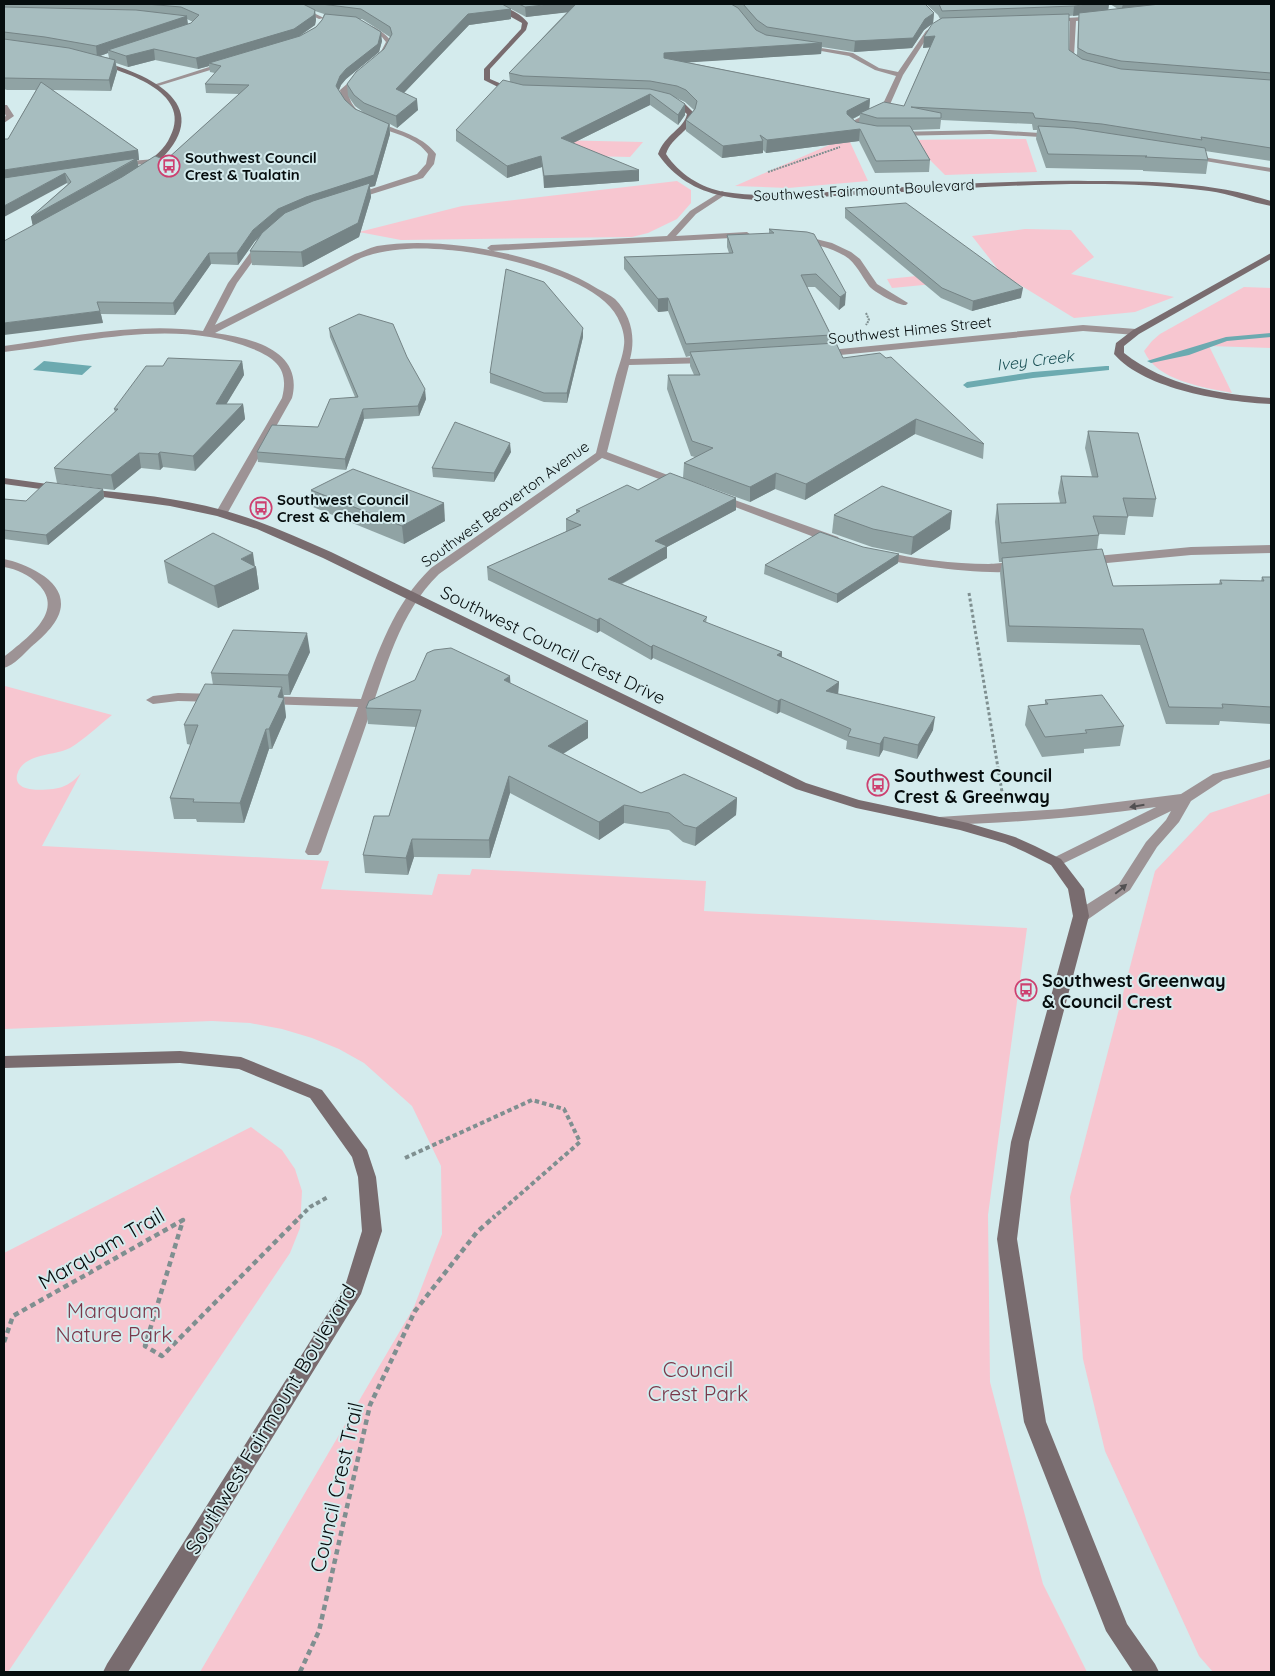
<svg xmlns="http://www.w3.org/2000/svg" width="1275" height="1676" font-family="Quicksand,sans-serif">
  <rect width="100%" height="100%" fill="#d4ebed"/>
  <g fill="#f7c6d0">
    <path d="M852 135 850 142 868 181 788 188 735 186Z"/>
    <path d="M990 139H1026L1037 172 945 175 910 140Z"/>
    <path d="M551 140 643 142 630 157 546 155Z"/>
    <path d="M677 181 691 190V203L677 219 648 233 632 237 401 240 359 232 462 206Z"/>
    <path d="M1025 229 1071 230 1094 257 1071 274 1174 297 1135 312 1074 318 1007 277 892 288 887 279 997 268 972 236Z"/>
    <path d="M1244 287 1271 288V348L1209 346 1232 393C1203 387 1157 381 1144 351L1152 341 1160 334Z"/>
    <path d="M5 686 112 715C98 726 85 739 70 748 55 756 22 753 17 775 13 795 53 790 62 787 70 784 76 779 81 773L42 846 329 861 321 889 432 895 438 874 470 875 472 869 706 881 704 911 1027 928 988 1215 990 1382 1043 1584 1087 1672H200L414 1307 442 1234 441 1166 412 1106 364 1063 339 1049 312 1038 282 1029 250 1023 212 1021 4 1029Z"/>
    <path d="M1271 793V1672H1213L1199 1656 1105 1451 1083 1359 1070 1197 1155 871 1210 813Z"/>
    <path d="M251 1127 282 1150 295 1169 302 1191 300 1228 290 1253 8 1672H4V1253Z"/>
  </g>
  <path fill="#6caab0" d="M44 361 92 366 82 375 33 370Z"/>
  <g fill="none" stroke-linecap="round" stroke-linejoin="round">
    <g fill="#6caab0" fill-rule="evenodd">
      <path d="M1271 333V337L1227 341 1189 355 1151 363 1147 361 1226 337Z"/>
      <path d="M1106 366H1109V370L1033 378 967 388 963 385 967 382 1033 372Z"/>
    </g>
    <g stroke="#7f8f90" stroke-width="2" stroke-dasharray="2 1" stroke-linecap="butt">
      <path d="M768 172 840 147"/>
      <path d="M866 313 869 320 866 325"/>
    </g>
    <path stroke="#7f8f90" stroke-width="3" stroke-dasharray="3 2.5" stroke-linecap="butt" d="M969 593 1002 792"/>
    <g stroke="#7f8f90" stroke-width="4" stroke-dasharray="4.5 3" stroke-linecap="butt">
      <path d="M405 1158 532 1100 564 1109 580 1142 493 1218"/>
      <path d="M299 1218 310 1207 328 1197"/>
    </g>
    <g stroke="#7f8f90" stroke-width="4.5" stroke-dasharray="5.5 4" stroke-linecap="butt">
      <path d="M4 1342 13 1316 183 1220 145 1346 162 1356 301 1216"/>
      <path d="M300 1672 319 1631 370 1405 415 1311 477 1232 495 1216"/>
    </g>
    <g fill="#9d9395" fill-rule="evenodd">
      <path d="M288 4H295L324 18 319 19Z"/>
      <path d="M1099 16V18L1097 19 1076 21 1074 56 1075 60 1085 66 1080 67 1069 61 1070 21 1050 23 1047 21 1050 19Z"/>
      <path d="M363 24C373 24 386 34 392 42L382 60 377 59 386 42 382 37 363 26Z"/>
      <path d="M936 24 941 25 930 33 903 75 888 109 856 125 867 130V134C859 135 852 130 847 124L882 106 896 76 875 70 849 56 799 47 802 45 853 53 879 68 898 72 926 31Z"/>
      <path d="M228 61 231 63 230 64 158 86 153 85Z"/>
      <path d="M362 71 365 73 348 90C351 130 414 122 436 154L434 164 423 178 353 200 349 198 350 196 417 174 426 164 428 154C407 123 344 135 340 90Z"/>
      <path d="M4 105H7L14 116 4 123V117L6 116 4 112Z"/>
      <path d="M990 130 1056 134 1060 136 1056 138 990 134 894 136 890 134 894 132Z"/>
      <path d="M1184 154 1271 168V172L1187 158H1184Z"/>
      <path d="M155 159H158V163L119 166 115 164 119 162Z"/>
      <path d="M722 191 726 193 725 195 696 214 676 236 747 232 751 235 750 237 491 251 487 248 491 245 667 236 690 211Z"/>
      <path d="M800 235 832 243 851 252 860 259 877 284 908 303 906 305C899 306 874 292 869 286 861 275 856 263 845 256 830 247 813 244 797 240L796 238Z"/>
      <path d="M264 237 268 240 237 283 215 325 355 254C362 252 369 248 377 246 441 235 543 254 598 289 604 292 610 295 615 299 631 315 636 337 630 359L709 357 714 360 709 363 629 365 607 452 686 482 688 484 686 486H678L602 458 439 574C399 613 386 668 368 719 353 763 336 808 321 852L318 855H308L305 852 358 707 264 704 257 700 264 696 361 699C378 651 394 604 431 568L596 453C602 428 609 403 615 379 618 368 623 356 624 345 625 339 623 329 620 323 605 277 491 253 448 250 419 247 388 248 361 258L215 333C252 338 304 351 292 398L227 514 221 517 215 514 282 398C289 371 278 359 253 349 175 317 84 343 4 352V346C69 337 137 322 203 331L228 283 261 238Z"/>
      <path d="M1083 325 1136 329 1141 332 1136 335 1083 331 820 357 815 354 820 351Z"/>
      <path d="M718 494 838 537 840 540 834 544 830 543 714 499 712 497 714 495Z"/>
      <path d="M1271 545V553L1191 555 1086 565 1080 561 1086 557 1191 547Z"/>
      <path d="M880 551C916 559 952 564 989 564 999 564 1020 560 1027 567 1015 581 897 563 876 558L874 555 876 552Z"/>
      <path d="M4 559C24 563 62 579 61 604 61 621 43 637 31 647 24 654 14 665 4 668V657C24 640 67 612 38 584 29 575 17 569 4 567Z"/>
      <path d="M178 693 218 694 225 698 218 702 178 701 153 704 146 700 153 696Z"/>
      <path d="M1271 759V767L1223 780 1191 801 1179 822 1157 847 1130 890 1087 920H1075L1073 916 1075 912 1119 884 1146 842 1166 820 1171 811 1056 867 1051 865 1048 862 1051 859 1156 807C1084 817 1012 823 939 825L934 824 932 821 934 818 939 817 1062 809 1181 794 1213 774Z"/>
    </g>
    <g fill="#796c6f" fill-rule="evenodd">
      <path d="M488 4C500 3 521 13 528 23L526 30 490 69V79L504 85 520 89V91L500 88 484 80V69L521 29 522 23Z"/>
      <path d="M97 60C160 77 222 111 148 171L141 169C150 159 161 153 168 141 197 93 127 73 95 63L94 62Z"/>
      <path d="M665 98 684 103 695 114C691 131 672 136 666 154 679 174 701 188 725 192 772 199 821 192 868 189 941 185 1015 180 1088 181 1150 181 1212 182 1271 201V206C1250 202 1230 194 1209 191 1109 178 1004 186 903 192 876 193 848 195 820 197 788 199 754 203 723 196 695 190 674 177 658 154 665 134 684 129 687 114L678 107 665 102Z"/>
      <path d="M1271 253V259L1139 334 1124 346V353C1166 386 1219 394 1271 398V404C1226 402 1145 390 1114 354L1116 343 1133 330Z"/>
      <path d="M4 478 62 486 68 489 62 492 4 484Z"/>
      <path d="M85 489C137 494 190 499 239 515 271 525 301 539 331 552L806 783 859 800 968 823 1015 837 1035 846 1061 859 1084 889 1089 916 1029 1142 1017 1239 1046 1422 1127 1624 1155 1664 1159 1672H1133L1106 1631 1024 1422 997 1239 1011 1142 1073 916 1068 889 1051 865 1025 852 1005 843 960 830 856 808 796 789 323 558 257 529 217 516 170 506 81 494 79 492Z"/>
      <path d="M180 1051 241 1057 322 1090 367 1150 376 1177 382 1231 361 1294 128 1672H103L107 1664 345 1286 362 1231 358 1177 352 1157 310 1098 239 1069 180 1063 4 1068V1056Z"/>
    </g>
  </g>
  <g fill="#90a3a4" fill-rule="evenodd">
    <path d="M4 4H925L934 13 933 23 924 30 912 48 854 52 822 47 821 54 686 62 870 99 869 109 904 106 930 47 923 48 940 19 938 15 926 4H1109L1108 10 1118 9 1110 4H1271V161L1205 151 1208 160 1206 174 1143 171V170L1046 168 1036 139 1037 130H1033L1032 124 941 120 940 129 912 130 930 160 929 172 875 173 859 141 766 153 763 150V153L722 158 686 131V120L694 110 685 102 674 97 685 104V115L678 125 650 105 573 143 639 181 544 188 542 167 507 178 456 141V130L510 82 509 73 567 12 526 17 511 9V19L469 25 404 93 418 110 397 128 390 124V134L375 186 370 187 371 197 359 237 303 267 252 265 250 251 259 237 255 241 238 265 211 264 175 315 101 314 103 323 33 225 31 217 68 184 8 139 36 90H7L4 89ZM315 11 324 14 322 20 316 27 300 36 315 25 316 20ZM1079 15 1078 24 1077 55 1069 50V16ZM187 19 193 22 191 23 188 24ZM359 19H362L390 37 384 49 347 84 348 96 355 106 363 112 355 109 345 100 339 90 341 85 346 79 379 52 382 41ZM108 53 109 58 100 56ZM155 60 198 69 209 66 210 72 215 73 205 84 206 93 239 94 166 160 138 167 137 160H139L138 150 52 90 111 91 117 71 116 63 128 67ZM860 115 859 122H856L853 119Z"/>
    <path d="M845 208 1021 298 972 311 941 298 845 218Z"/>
    <path d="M769 229 807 232 845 305 839 310 815 287H807L831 335 830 343 843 358 984 444 983 459 915 434 805 500 775 489 750 502 683 478 684 463 695 457 691 456 667 389 668 375H694L690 366V356L686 357 668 311 658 312 624 269V257L729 253 727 247V235L769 234Z"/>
    <path d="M329 328 407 357 426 399 419 416 364 419 346 470 258 462 257 452 318 427 355 397 330 337Z"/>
    <path d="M583 337 567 403 544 402 490 383V373Z"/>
    <path d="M242 361 244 375 226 404H243L245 419 195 471 163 467 160 470 141 468 114 490 57 483 54 468 115 412 114 409 163 366Z"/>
    <path d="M1088 431 1156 499 1153 517 1128 516 1125 535 1099 534 1097 550 1113 586 1219 584 1220 580 1261 581 1262 577H1271V724L1220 721 1219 725 1166 724 1140 645 1007 642 1000 573 1002 562H999L995 522 997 504 1060 503 1058 493 1061 476 1092 477 1085 448Z"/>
    <path d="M511 452 494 482 433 477 432 468Z"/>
    <path d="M103 489 104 498 48 545 4 539V499L26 501Z"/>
    <path d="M311 490 445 521 404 544 313 507Z"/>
    <path d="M638 490 736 498V510L667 547V558L622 584 707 617 706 623 782 652V657L839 682 838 694 933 730 917 759 883 750 879 757 846 749 847 741 780 712 777 714 653 658 651 660 600 631 597 633 488 580 487 567 567 531H566V519L576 513V510Z"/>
    <path d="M834 515 950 529 911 555 872 547 832 533Z"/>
    <path d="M164 561 255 566 256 567 259 589 218 608 168 583Z"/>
    <path d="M898 563 837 603 764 574 765 565Z"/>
    <path d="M310 652 290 695H284L286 717 272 749H269L244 823 197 822 196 819H174L170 798 191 745 187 744 184 725 213 685 211 673Z"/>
    <path d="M510 676V683L588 738 563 754 641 793 737 798 736 815 695 846 683 842 669 830 624 823 599 840 510 793 490 858 414 857 408 875 365 873 363 855 389 816 416 727 368 724 366 708Z"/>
    <path d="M1045 700 1124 726 1120 746 1084 749V753L1042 757 1025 725 1028 706 1045 704Z"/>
  </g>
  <g fill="#758486">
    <path d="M553 4H579V11L526 17 525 7Z"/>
    <path d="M1091 4H1109L1108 12 1073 16 1074 6Z"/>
    <path d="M1123 4H1182L1121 11Z"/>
    <path d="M511 9V19L469 25 397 100 396 89 468 14Z"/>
    <path d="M315 10 316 20 315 25 295 39 209 63V66L198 69 196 58Z"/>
    <path d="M934 13 933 23 924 30 912 48 854 52 855 41 925 19Z"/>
    <path d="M187 16 188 27 108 50V53L97 57 96 46Z"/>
    <path d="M381 32 382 41 379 52 346 79 341 85 337 95 336 86 340 76Z"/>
    <path d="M935 36 934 47 923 48 924 37Z"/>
    <path d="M822 43 821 54 664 64V53Z"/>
    <path d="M154 49 155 60 128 67 126 56Z"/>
    <path d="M115 60 117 71 111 91 109 80Z"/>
    <path d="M650 94V105L561 149V138Z"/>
    <path d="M417 99 418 110 397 128 396 116Z"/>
    <path d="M870 99 869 111 860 113V115L846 122 847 111Z"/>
    <path d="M685 104V115L678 125V115Z"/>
    <path d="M389 124 390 134 375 186 370 187 371 197 359 237 303 267 301 252 279 219 255 241 238 265 237 253 253 230 278 209Z"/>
    <path d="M860 129 859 141 766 153 767 140Z"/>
    <path d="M763 141V153L722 158 723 146Z"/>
    <path d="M138 150 139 160H137L139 168 33 227 31 217 133 161 4 180V170Z"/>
    <path d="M541 156 542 167 507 178V166Z"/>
    <path d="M639 170V181L544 188V176Z"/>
    <path d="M65 173 67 183 4 217V206Z"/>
    <path d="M209 253 211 264 175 315 173 303Z"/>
    <path d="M1023 288 1021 298 972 311 973 301Z"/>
    <path d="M846 293 845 305 839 310 840 297Z"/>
    <path d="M668 298V311L658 312V299Z"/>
    <path d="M100 311 103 323 4 335V323Z"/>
    <path d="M583 328V337L567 403V393Z"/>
    <path d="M242 361 244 375 218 418 216 404Z"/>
    <path d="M425 389 426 399 419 416 418 406Z"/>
    <path d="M243 404 245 419 195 471 193 456Z"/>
    <path d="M363 409 364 419 346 470 345 459Z"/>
    <path d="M916 419 915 434 805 500 806 484Z"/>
    <path d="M510 443 511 452 494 482V473Z"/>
    <path d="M160 452 163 467 160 470 158 454Z"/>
    <path d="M139 453 141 468 114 490 111 475Z"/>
    <path d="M776 473 775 489 750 502V487Z"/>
    <path d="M103 489 104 498 48 545 46 535Z"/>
    <path d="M736 498V510L667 547V558L608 591V579L655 541Z"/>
    <path d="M444 503 445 521 404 544 402 526Z"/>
    <path d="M952 511 950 529 911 555 913 537Z"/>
    <path d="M253 553 255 567H256L259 589 218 608 214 586 241 559Z"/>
    <path d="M899 554 898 563 837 603V594Z"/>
    <path d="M600 618V631L597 633V620Z"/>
    <path d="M307 633 310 652 290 695 288 675Z"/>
    <path d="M653 645V658L651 660V647Z"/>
    <path d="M782 652 781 665 777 655Z"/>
    <path d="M510 676 511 693 504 680Z"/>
    <path d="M839 682 838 695 826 691Z"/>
    <path d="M282 687 286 717 272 749 269 729 278 697Z"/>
    <path d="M781 699 780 712 777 714 778 701Z"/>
    <path d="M935 717 933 730 917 759 918 745Z"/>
    <path d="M588 721V738L548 763V746Z"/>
    <path d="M266 729 269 749 244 823 240 803Z"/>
    <path d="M884 737 883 750 879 757 880 744Z"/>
    <path d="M509 776 510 793 490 858 489 840Z"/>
    <path d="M737 798 736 815 695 846 696 828Z"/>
    <path d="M624 805V823L599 840V822Z"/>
    <path d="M412 839 414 857 408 875 406 858Z"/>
  </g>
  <g fill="#a7bdbf" stroke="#758486">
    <path d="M146 4H303L315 10 314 15 294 29 196 58 154 49 126 56 108 50 191 23 199 15 181 7Z"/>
    <path d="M321 4H502L511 9 468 14 396 89 417 99 396 116 364 103 354 95 347 84 356 72 384 49 392 34 390 27 361 9Z"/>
    <path d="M519 4H553L525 7Z"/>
    <path d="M576 4H731L738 8 756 30 766 35 822 43 664 53V58L870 99 847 111V114L856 122 877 126H910L930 160 876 161 860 129 767 140 760 135 763 141 723 146 686 120 695 109 697 101 686 90 677 86 650 81 523 76 509 73Z"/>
    <path d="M743 4H925L934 13 925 19 913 38 855 41 767 27 757 20Z"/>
    <path d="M939 4H1091L1074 6 942 11Z"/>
    <path d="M1160 4H1271V73L1121 61 1087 53 1078 48 1079 13Z"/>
    <path d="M4 7 136 10 187 16 96 46 45 37 4 32Z"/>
    <path d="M325 14 356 17 381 32 378 44 346 69 340 76 336 86 345 100 355 109 389 124 374 175 306 197 278 209 253 230 237 253H209L173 303 97 302 100 311 4 323V241L122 177 155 156 166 160 249 85 205 84 221 66 209 63 300 36 316 27 322 20Z"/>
    <path d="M1069 14V50L1082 59 1121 69 1271 80V148L1201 137 1202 140 1102 124 1035 118 1033 113 911 107 941 113V118H877L860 113 884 102 904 106 935 36 924 37 932 24 942 18Z"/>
    <path d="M4 39 69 48 115 60 109 80 5 78H4Z"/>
    <path d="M503 80 523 85 650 89 670 94 685 104 678 115 650 94 561 138 639 170 544 176 541 156 507 166 456 130Z"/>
    <path d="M41 82 138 150 4 170V139H8Z"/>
    <path d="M1038 126 1074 128 1205 148 1208 160 1145 157 1147 156 1048 154Z"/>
    <path d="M137 158 31 217 71 182 65 173 4 206V178Z"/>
    <path d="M370 183 358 223 301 252 250 251 262 233 285 213 313 201Z"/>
    <path d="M906 203 1023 288 973 301 942 288 845 208Z"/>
    <path d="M769 229 807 232 814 234 846 293 840 297 816 274 801 275 831 335 686 344 668 298 658 299 624 257 733 253 727 235 774 233Z"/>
    <path d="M506 269 544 282 583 328 567 393H544L490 373Z"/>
    <path d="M359 314 393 324 407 357 425 389 418 406 363 409 345 459 257 452 272 425 318 427 330 399 358 397 329 328Z"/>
    <path d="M836 343 843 358 880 353 886 358 891 357 984 444 916 419 806 484 776 473 750 487 684 463 713 448 692 441 668 375H700L690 352Z"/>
    <path d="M168 358 242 361 216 404H243L193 456 160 452 158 454 139 453 111 475 54 468 118 409H114L146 366H163Z"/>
    <path d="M455 422 510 443 494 473 432 468Z"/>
    <path d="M1088 431 1138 433 1156 499 1123 498 1128 517 1093 516 1099 535 1001 543 997 504 1066 503 1061 476 1098 477Z"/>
    <path d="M353 469 444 503 402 526 311 490Z"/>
    <path d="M670 473 736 498 655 541 667 546 608 579 707 617 703 621 782 652 777 655 839 682 826 691 935 717 918 745 884 737 880 744 848 736 851 729 781 699 778 701 653 645 651 647 600 618 597 620 487 567 581 525 566 519 580 511 576 510 627 485 638 490Z"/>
    <path d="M46 482 103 489 46 535 4 530V499L26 501Z"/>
    <path d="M882 486 952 511 913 537 873 529 834 515Z"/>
    <path d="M820 532 863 547 899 554 837 594 765 565Z"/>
    <path d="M213 533 253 553 241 559 256 567 214 586 164 561Z"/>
    <path d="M1102 549 1113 586 1222 584 1220 580 1264 581 1262 577H1271V707L1222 704 1223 708 1169 707 1143 629 1009 626 1002 558Z"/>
    <path d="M233 630 307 633 288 675 211 673Z"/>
    <path d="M451 648 510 676 504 680 588 721 548 746 641 793 684 774 737 798 696 828 684 825 669 813 624 805 599 822 509 776 489 840 412 839 406 858 363 855 374 816H389L421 710 366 708 369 701 415 680 427 653 434 650Z"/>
    <path d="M205 684 282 687 278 697 284 698 269 729H266L240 803 193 802 194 799 170 798 198 725H184Z"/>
    <path d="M1102 695 1124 726 1085 730 1087 733 1045 737 1028 706 1048 704 1045 700Z"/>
  </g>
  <defs><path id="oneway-solid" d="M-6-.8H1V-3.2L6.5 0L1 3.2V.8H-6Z" transform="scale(1.25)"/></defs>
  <g fill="#525052">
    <use href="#oneway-solid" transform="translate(1137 806) rotate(171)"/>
    <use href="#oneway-solid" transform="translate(1121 889) rotate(-40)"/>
  </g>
  <defs>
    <g id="bus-ring" transform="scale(1.125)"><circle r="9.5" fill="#d4ebed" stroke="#cd4070" stroke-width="1.5"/><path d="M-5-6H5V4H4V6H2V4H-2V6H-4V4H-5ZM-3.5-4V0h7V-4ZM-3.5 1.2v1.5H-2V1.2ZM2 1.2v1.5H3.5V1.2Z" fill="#cd4070"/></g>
  </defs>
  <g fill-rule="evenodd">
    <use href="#bus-ring" x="169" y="166"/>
    <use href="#bus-ring" x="261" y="508"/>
    <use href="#bus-ring" x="878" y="785"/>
    <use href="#bus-ring" x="1026" y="990"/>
  </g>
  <g text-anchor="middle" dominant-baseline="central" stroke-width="4" stroke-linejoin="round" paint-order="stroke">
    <g font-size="15" font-weight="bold" fill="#060d0e" stroke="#d4ebed" text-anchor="start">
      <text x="185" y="157">Southwest Council<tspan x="185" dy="17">Crest &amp; Tualatin</tspan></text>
      <text x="277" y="499">Southwest Council<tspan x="277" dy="17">Crest &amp; Chehalem</tspan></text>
    </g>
    <g font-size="15" fill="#060d0e" stroke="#d4ebed">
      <text transform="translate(864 190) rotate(-3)">Southwest Fairmount Boulevard</text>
      <text transform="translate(910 330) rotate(-6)">Southwest Himes Street</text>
      <text transform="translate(505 504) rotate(-36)">Southwest Beaverton Avenue</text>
    </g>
    <g font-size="16" font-style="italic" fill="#1c5257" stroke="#d4ebed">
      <text transform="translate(1035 360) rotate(-7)">Ivey Creek</text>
    </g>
    <g font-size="18" fill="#060d0e" stroke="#d4ebed">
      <text transform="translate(553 645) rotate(26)">Southwest Council Crest Drive</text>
    </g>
    <g font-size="18" font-weight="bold" fill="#060d0e" stroke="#d4ebed" text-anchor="start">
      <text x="894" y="775">Southwest Council<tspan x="894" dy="21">Crest &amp; Greenway</tspan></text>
      <text x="1042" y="980">Southwest Greenway<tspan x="1042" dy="21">&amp; Council Crest</tspan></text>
    </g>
    <g font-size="21" fill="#060d0e" stroke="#d4ebed">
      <text transform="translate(101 1248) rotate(-30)">Marquam Trail</text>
      <text transform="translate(270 1419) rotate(-59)">Southwest Fairmount Boulevard</text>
      <text transform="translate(336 1487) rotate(-77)">Council Crest Trail</text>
    </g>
    <g font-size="21" fill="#7a384a" stroke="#d4ebed">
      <text x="114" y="1310">Marquam<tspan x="114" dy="24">Nature Park</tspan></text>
      <text x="698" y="1369">Council<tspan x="698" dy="24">Crest Park</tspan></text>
    </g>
  </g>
  <rect width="1275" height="1676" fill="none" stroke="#060d0e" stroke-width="10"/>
</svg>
